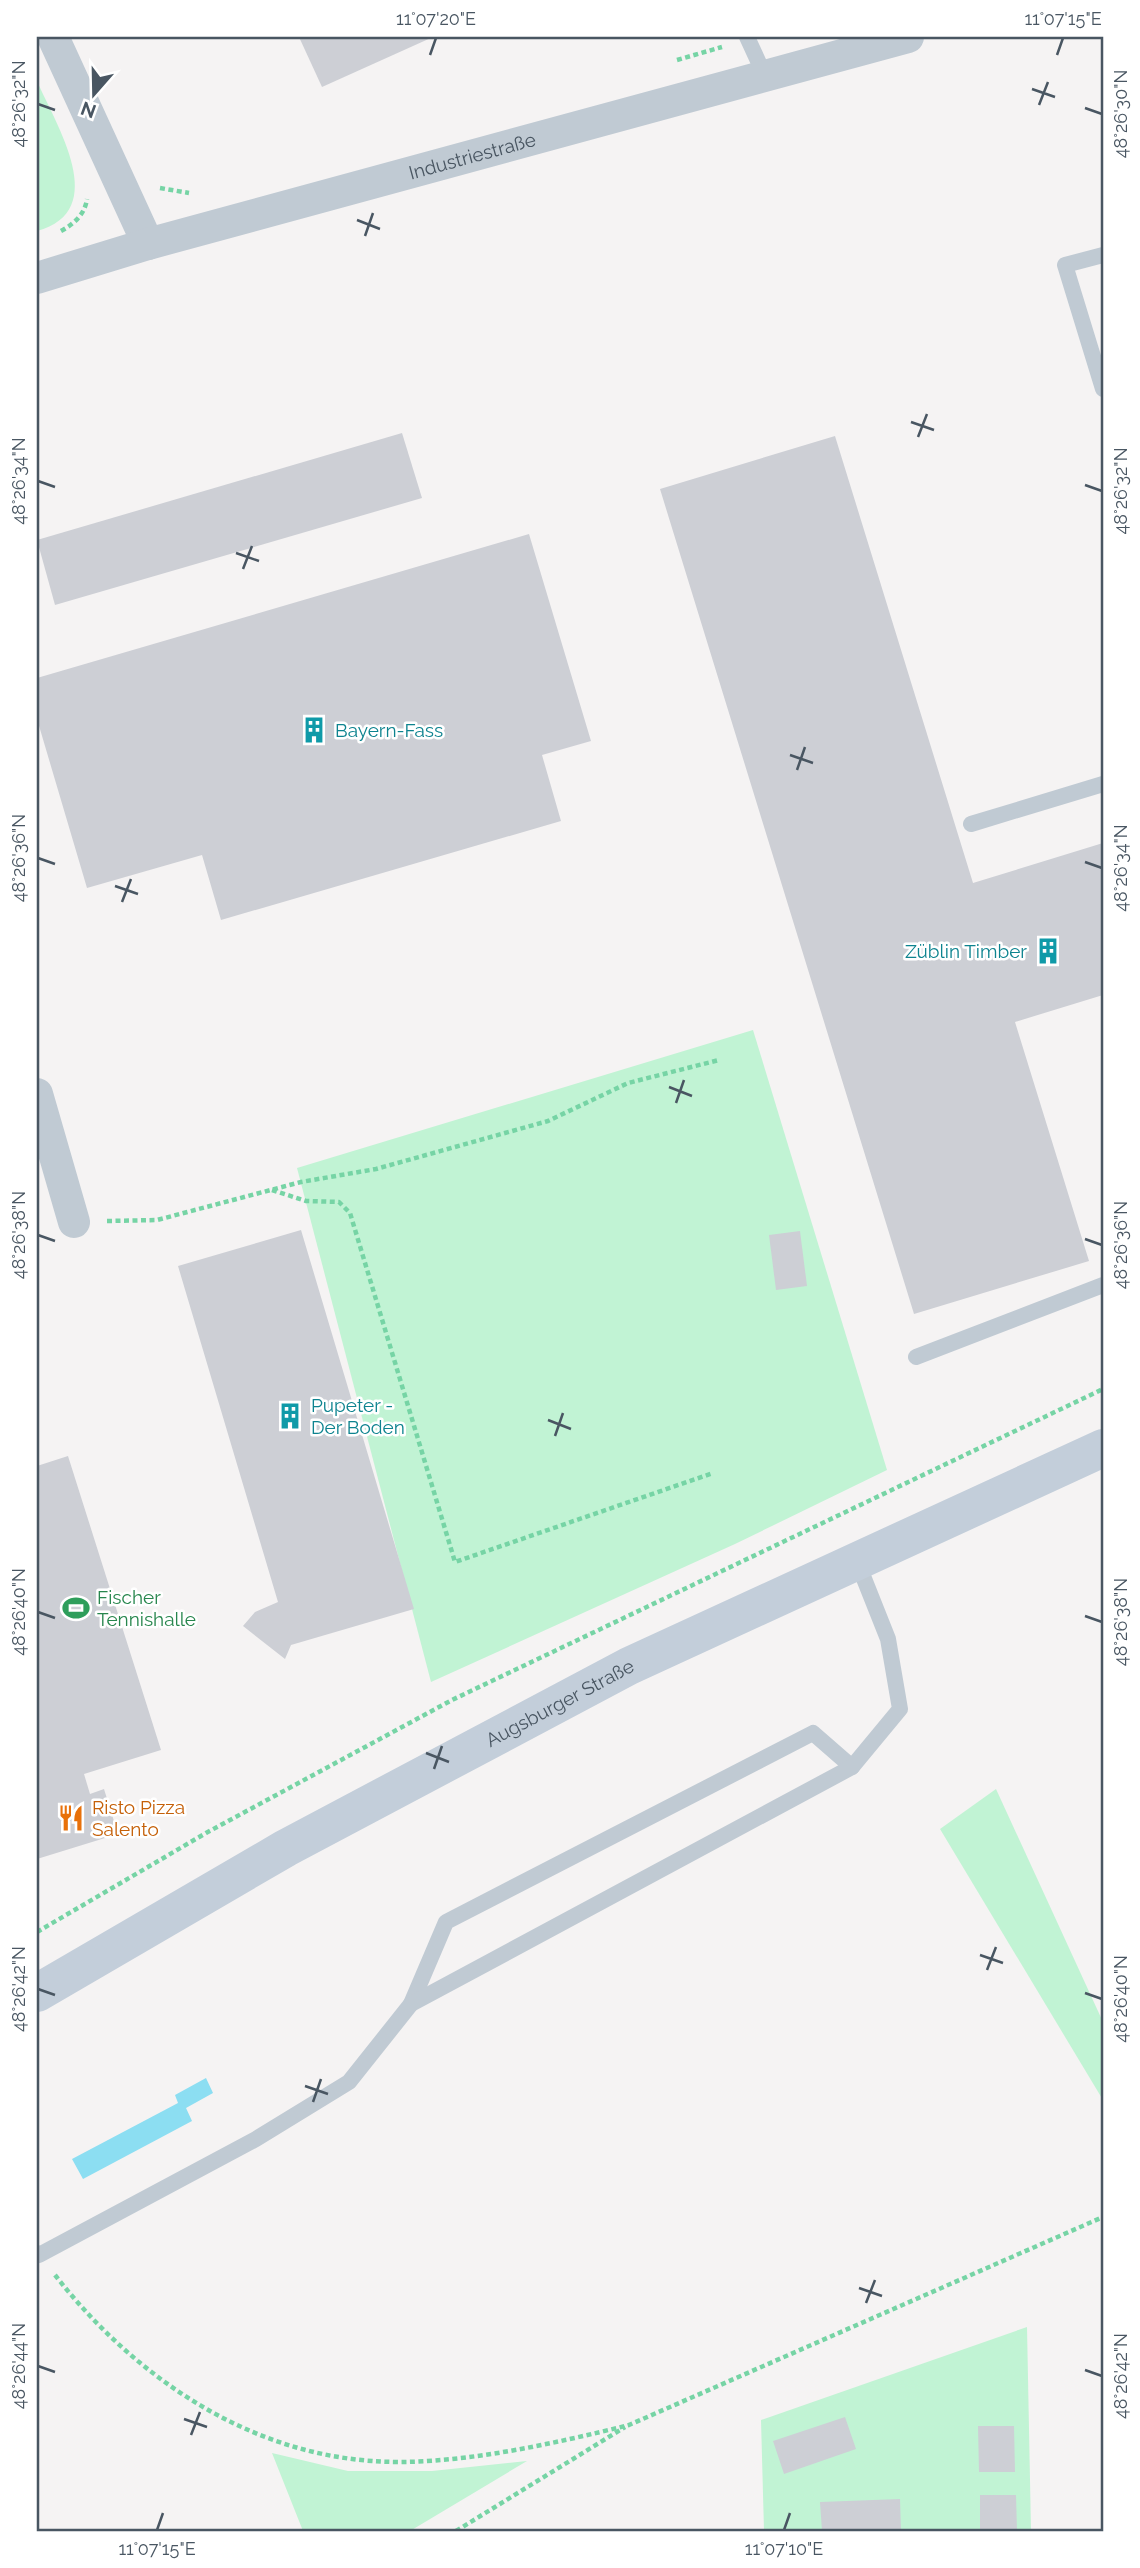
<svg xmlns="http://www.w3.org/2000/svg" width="1140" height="2568" font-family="Raleway,sans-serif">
  <rect width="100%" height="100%" fill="#f5f3f3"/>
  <g fill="#c1f3d4">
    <path d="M37 81C56 125 112 211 37 231Z"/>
    <path d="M753 1030 887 1470 735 1544 431 1682 297 1168Z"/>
    <path d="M996 1789 1103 2022V2100L940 1829Z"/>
    <path d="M1027 2327 1031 2531H764L761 2420Z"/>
    <path d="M272 2453 348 2471H432L527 2461 410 2531H303Z"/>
  </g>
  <path fill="#8cdef2" d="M206 2078 213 2093 186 2108 192 2121 83 2179 72 2159 178 2103 175 2095Z"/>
  <g fill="#cdcfd5">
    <path d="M299 37H433L322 87Z"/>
    <path d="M402 433 422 498 55 605 37 540Z"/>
    <path d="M835 436 973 883 1103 843V995L1015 1022 1089 1261 914 1314 660 489Z"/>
    <path d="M529 534 591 741 542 755 561 821 221 920 202 855 87 888 37 719V678Z"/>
    <path d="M301 1230 414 1609 291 1645 285 1659 243 1626 255 1612 278 1602 178 1266Z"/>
    <path d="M800 1231 807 1286 776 1290 769 1235Z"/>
    <path d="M68 1456 161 1750 84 1774 90 1794 104 1789 118 1834 37 1859V1466Z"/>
    <path d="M845 2417 856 2449 784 2474 773 2441Z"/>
    <path d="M978 2426H1014L1015 2472H979Z"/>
    <path d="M980 2495H1016L1017 2531H980Z"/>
    <path d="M900 2499 901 2531H822L820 2502Z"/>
  </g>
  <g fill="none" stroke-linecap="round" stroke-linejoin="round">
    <g stroke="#76d4a5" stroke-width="4.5" stroke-dasharray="5 3.5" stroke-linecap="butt">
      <path d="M677 60 722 47"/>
      <path d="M160 188 189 193"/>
      <path d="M61 231C74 224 85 214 87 199"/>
      <path d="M272 1190 306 1201 339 1202 350 1213 455 1562 713 1473"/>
      <path d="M107 1221 157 1220 301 1182 376 1169 548 1121 628 1083 719 1060"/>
      <path d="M37 1932 206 1833 452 1700 1103 1389"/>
      <path d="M55 2275C132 2374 244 2452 372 2461 450 2467 553 2444 629 2425L1103 2217"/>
      <path d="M456 2531 625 2427"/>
    </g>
    <g stroke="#c0cad3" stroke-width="16">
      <path d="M747 37 764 74"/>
      <path d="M1103 255 1065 265 1103 389"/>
      <path d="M971 824 1103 784"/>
      <path d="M916 1357 1103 1285"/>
      <path d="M411 2004 446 1922 813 1733 852 1767"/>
      <path d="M37 2253 39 2255 256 2139 349 2082 411 2004 852 1767 900 1709 888 1639 857 1561"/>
    </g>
    <g stroke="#c0cad3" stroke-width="32">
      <path d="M53 37 148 244"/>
      <path id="s1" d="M37 278 148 244 908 37"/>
      <path d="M37 1094 74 1222"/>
    </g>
    <path stroke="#c3ceda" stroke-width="38" id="s2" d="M37 1993 286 1848 629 1666 1103 1448"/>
  </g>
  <path fill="none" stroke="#495662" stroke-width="2.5" d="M430 55 436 38M1057 55 1063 38M1032 89 1055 97M38 104 55 110M1039 105 1048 82M1085 108 1102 114M357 220 380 229M365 236 373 213M911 422 934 430M918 437 927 414M38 481 55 487M1085 485 1102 491M236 553 259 561M243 569 252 546M790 755 813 763M797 770 805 747M38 858 55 864M1085 862 1102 868M115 886 138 894M122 902 131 879M669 1087 692 1096M676 1103 684 1080M38 1235 55 1241M1085 1239 1102 1245M548 1420 571 1429M555 1436 563 1413M38 1612 55 1618M1085 1616 1102 1622M426 1753 449 1762M434 1769 442 1746M980 1955 1003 1963M987 1970 996 1947M38 1989 55 1995M1085 1993 1102 1999M305 2086 328 2094M313 2102 321 2079M859 2288 882 2296M866 2303 875 2280M38 2366 55 2372M1085 2370 1102 2376M184 2419 207 2427M191 2435 200 2412M157 2530 163 2513M784 2530 790 2513"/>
  <defs>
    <g id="building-bare" transform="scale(2.1)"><path d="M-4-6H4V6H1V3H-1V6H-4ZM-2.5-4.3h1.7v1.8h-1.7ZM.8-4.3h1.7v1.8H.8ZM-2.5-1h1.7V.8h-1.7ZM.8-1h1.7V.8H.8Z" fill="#0f9aa8" stroke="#fff" stroke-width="2.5" paint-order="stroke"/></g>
    <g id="stadium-bare" transform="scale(2.1)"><path d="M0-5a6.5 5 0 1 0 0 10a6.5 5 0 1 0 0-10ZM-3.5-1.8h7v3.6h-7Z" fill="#2e9e5b" stroke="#fff" stroke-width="2.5" paint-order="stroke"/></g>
    <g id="restaurant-bare" transform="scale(2.1)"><path d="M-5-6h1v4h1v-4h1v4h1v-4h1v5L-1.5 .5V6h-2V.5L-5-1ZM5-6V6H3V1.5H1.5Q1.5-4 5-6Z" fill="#e8710a" stroke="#fff" stroke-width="2.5" paint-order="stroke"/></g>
  </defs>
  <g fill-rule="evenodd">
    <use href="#building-bare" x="314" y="730"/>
    <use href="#building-bare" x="1048" y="951"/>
    <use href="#building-bare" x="290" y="1416"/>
    <use href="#stadium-bare" x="76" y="1608"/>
    <use href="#restaurant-bare" x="71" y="1818"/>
  </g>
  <g text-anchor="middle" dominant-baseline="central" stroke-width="5" stroke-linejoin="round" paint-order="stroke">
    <g font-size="19" fill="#495662" stroke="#fff">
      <text stroke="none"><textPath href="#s1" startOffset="452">Industriestraße</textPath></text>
      <text stroke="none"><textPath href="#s2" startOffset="598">Augsburger Straße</textPath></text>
    </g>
    <g font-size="19" fill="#0d838f" stroke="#fff" text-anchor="start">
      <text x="335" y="730">Bayern-Fass</text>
      <text x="1027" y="951" text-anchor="end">Züblin Timber</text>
      <text x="311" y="1405">Pupeter -<tspan x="311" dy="22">Der Boden</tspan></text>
    </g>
    <g font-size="19" fill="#27864d" stroke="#fff" text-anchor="start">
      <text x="97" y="1597">Fischer<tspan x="97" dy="22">Tennishalle</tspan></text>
    </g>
    <g font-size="19" fill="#c56008" stroke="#fff" text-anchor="start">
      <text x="92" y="1807">Risto Pizza<tspan x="92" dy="22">Salento</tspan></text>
    </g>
  </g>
  <rect width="1140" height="2568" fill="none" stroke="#ffffff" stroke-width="77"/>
  <g transform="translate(94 94) rotate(200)" stroke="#ffffff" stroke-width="5" paint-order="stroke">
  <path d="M0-5L12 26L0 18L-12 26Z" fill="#495662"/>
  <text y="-10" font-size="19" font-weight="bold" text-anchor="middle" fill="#495662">N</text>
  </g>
  <rect x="38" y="38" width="1064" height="2492" fill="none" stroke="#495662" stroke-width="2.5"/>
  <g font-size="18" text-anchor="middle" fill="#495662">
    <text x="436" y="25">11°07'20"E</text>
    <text x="1063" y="25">11°07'15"E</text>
    <text transform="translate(19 104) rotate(-90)" y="6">48°26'32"N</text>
    <text transform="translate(1121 114) rotate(-90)" y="6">48°26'30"N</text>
    <text transform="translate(19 481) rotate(-90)" y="6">48°26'34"N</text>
    <text transform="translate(1121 491) rotate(-90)" y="6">48°26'32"N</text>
    <text transform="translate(19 858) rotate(-90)" y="6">48°26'36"N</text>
    <text transform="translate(1121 868) rotate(-90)" y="6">48°26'34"N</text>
    <text transform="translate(19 1235) rotate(-90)" y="6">48°26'38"N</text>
    <text transform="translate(1121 1245) rotate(-90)" y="6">48°26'36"N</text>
    <text transform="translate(19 1612) rotate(-90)" y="6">48°26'40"N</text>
    <text transform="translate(1121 1622) rotate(-90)" y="6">48°26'38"N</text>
    <text transform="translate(19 1989) rotate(-90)" y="6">48°26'42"N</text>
    <text transform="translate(1121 1999) rotate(-90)" y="6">48°26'40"N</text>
    <text transform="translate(19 2366) rotate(-90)" y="6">48°26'44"N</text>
    <text transform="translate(1121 2376) rotate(-90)" y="6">48°26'42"N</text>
    <text x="157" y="2555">11°07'15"E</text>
    <text x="784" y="2555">11°07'10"E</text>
  </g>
</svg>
